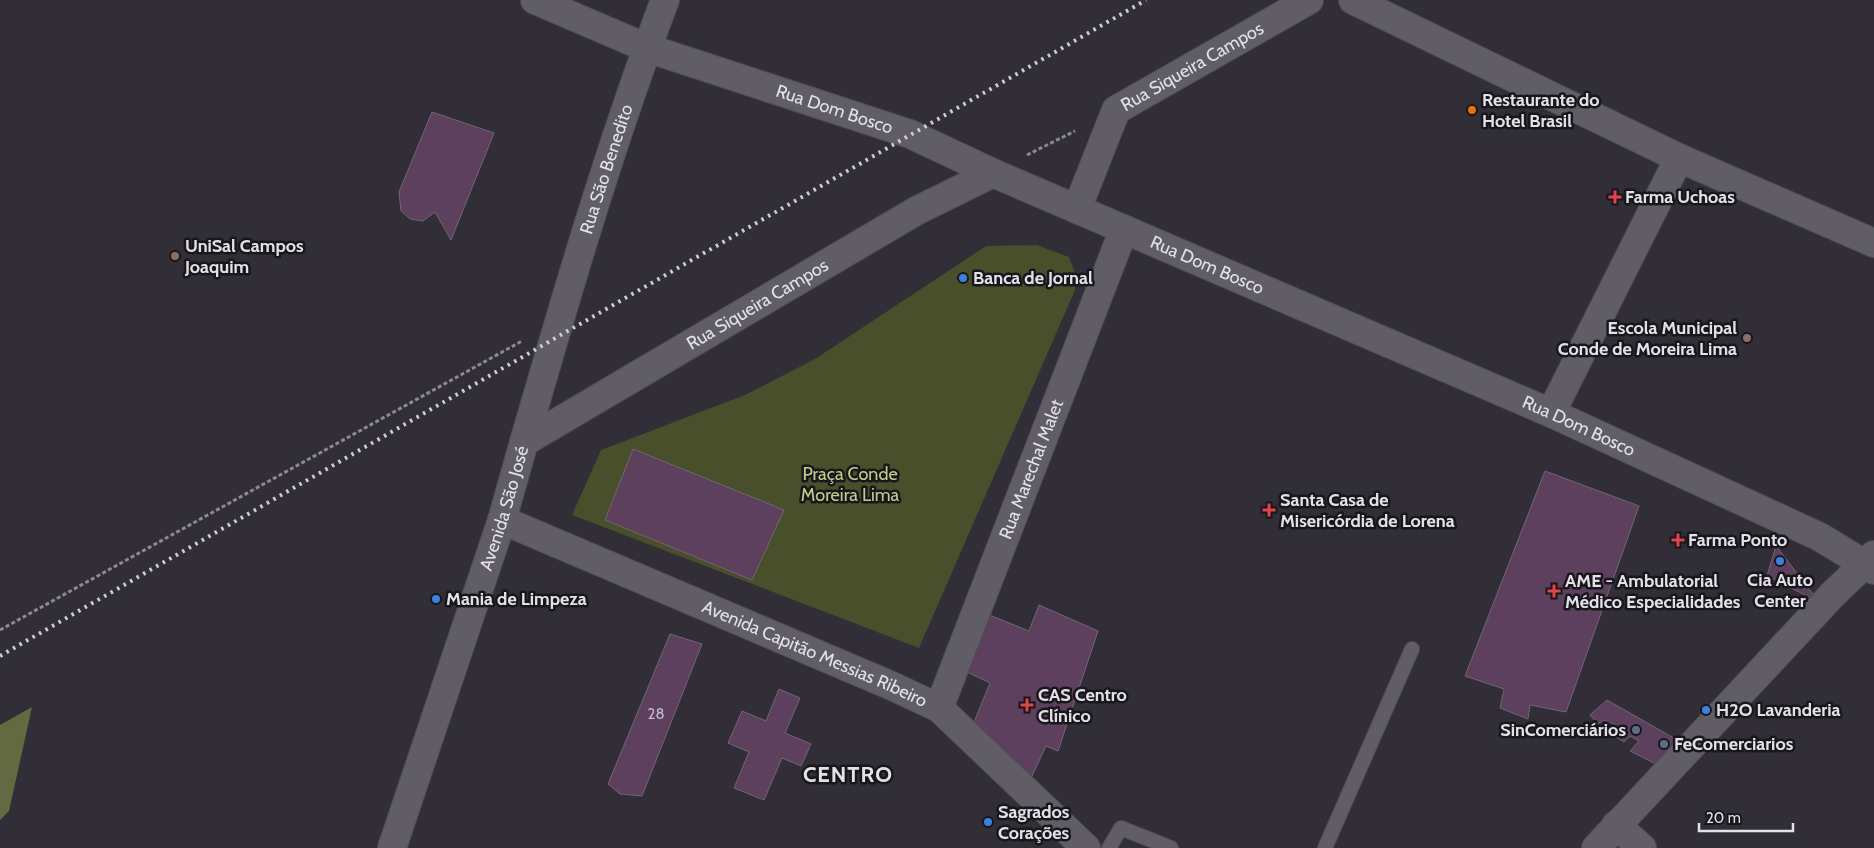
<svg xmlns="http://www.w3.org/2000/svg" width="1874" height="848" font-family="Cabin,sans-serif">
  <rect width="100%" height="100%" fill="#312e37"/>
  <path fill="#494e2b" d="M1037 245 1069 257 1076 275 1075 290 919 648 572 515 601 450 745 395 815 359 986 246Z"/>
  <path fill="#636941" d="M32 707 9 811 0 820V725Z"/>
  <g fill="#5d405d" stroke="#706770">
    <path d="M432 112 494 133 451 240 435 212 423 221 410 219 401 211 399 192Z"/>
    <path d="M633 449 784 510 752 580 605 520Z"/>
    <path d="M1545 471 1639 506 1566 712 1530 705 1528 719 1500 708 1504 689 1465 676Z"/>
    <path d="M1776 546 1819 602 1767 576Z"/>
    <path d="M1039 605 1098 631 1058 751 1046 746 1031 778 972 727 990 683 965 671 987 614 1029 631Z"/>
    <path d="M670 634 702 644 642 796 620 794 608 784Z"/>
    <path d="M779 689 800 698 785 733 811 744 801 766 782 758 764 800 734 788 749 752 728 743 742 711 766 721Z"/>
    <path d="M1607 700 1679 741 1660 766 1630 751 1639 741 1630 736 1624 742 1611 734 1616 725 1604 720 1598 724 1590 715Z"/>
  </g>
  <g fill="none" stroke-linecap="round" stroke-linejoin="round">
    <g stroke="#4e4b52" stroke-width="16">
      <g id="lane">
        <path d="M1109 848 1121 828 1171 848"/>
        <path d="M1325 848 1412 649"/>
      </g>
    </g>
    <g stroke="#4e4b52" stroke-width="30">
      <g id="street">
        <path id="s1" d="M535 0 647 48 910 134 993 173"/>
        <path id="s2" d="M1077 209 1116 110 1309 0"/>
        <path d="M1551 413 1679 158"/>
        <path id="s3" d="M524 442C567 293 610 145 665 0"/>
        <path id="s4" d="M939 708 1124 229"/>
        <path d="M1616 825 1642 848"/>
      </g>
    </g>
    <g stroke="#4e4b52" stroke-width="30">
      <g id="secondary">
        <path d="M1353 0 1679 158 1874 243"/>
        <path id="s5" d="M502 520 892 686 939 708 1086 848"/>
        <path id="s6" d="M392 848 502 520 524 442 916 211 993 173 1551 413 1820 537 1874 570"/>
        <path d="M1596 848 1834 593 1874 555"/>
      </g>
    </g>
    <g stroke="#8c8991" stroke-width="3" stroke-dasharray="4 2.5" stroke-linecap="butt">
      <path d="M1027 155 1075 131"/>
      <path d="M0 630 522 341"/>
    </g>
    <use href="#lane" stroke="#605d67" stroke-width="14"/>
    <use href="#street" stroke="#605d67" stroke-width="28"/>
    <use href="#secondary" stroke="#605d67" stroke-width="28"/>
    <path stroke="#cfcdd3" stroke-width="4" stroke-dasharray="2.5 5" stroke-linecap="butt" d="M0 656 1146 0"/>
  </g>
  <circle fill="#e8710a" stroke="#18171b" stroke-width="2" cx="1472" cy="110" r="5"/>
  <g fill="#e0444e" stroke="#18171b" stroke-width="2">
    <path d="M1612.5 189.5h5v5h5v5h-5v5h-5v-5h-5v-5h5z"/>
    <path d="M1266.5 502.5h5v5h5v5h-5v5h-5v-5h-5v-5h5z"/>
    <path d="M1675.5 532.5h5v5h5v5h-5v5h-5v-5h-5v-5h5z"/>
    <path d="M1551.5 583.5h5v5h5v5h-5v5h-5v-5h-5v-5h5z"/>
    <path d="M1024.5 697.5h5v5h5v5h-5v5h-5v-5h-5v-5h5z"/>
  </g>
  <g fill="#8d6e63" stroke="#18171b" stroke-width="2">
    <circle cx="175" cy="256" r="5"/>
    <circle cx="1747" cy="338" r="5"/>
  </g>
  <g fill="#3f7fe0" stroke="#18171b" stroke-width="2">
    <circle cx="963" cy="278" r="5"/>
    <circle cx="1780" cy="561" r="5"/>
    <circle cx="436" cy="599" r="5"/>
    <circle cx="1706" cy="710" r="5"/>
    <circle cx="988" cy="822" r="5"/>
  </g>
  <g fill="#5c6f8a" stroke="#18171b" stroke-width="2">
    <circle cx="1636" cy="730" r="5"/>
    <circle cx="1664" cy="744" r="5"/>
  </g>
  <g text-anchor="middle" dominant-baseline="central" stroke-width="5" stroke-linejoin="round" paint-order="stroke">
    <g font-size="15" fill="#c2b9c4">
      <text x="656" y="714">28</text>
    </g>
    <g font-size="18" fill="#e3e1e7" stroke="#18171b">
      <text stroke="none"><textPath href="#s2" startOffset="194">Rua Siqueira Campos</textPath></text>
      <text stroke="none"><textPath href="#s1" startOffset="319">Rua Dom Bosco</textPath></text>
      <text stroke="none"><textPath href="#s3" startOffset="285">Rua São Benedito</textPath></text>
      <text stroke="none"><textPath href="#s6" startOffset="1201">Rua Dom Bosco</textPath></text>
      <text stroke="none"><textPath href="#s6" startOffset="698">Rua Siqueira Campos</textPath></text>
      <text stroke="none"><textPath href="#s6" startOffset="1606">Rua Dom Bosco</textPath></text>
      <text stroke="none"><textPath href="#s4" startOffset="256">Rua Marechal Malet</textPath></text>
      <text stroke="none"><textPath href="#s6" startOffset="358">Avenida São José</textPath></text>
      <text stroke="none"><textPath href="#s5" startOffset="340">Avenida Capitão Messias Ribeiro</textPath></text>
    </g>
    <g font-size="18" font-weight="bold" fill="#e3e1e7" stroke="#18171b" text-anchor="start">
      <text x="1482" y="100">Restaurante do<tspan x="1482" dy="21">Hotel Brasil</tspan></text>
      <text x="1625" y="197">Farma Uchoas</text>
      <text x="185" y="246">UniSal Campos<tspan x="185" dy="21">Joaquim</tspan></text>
      <text x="973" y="278">Banca de Jornal</text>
      <text x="1737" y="328" text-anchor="end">Escola Municipal<tspan x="1737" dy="21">Conde de Moreira Lima</tspan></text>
      <text x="1280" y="500">Santa Casa de<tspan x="1280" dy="21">Misericórdia de Lorena</tspan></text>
      <text x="1688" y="540">Farma Ponto</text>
      <text x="1780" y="580" text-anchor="middle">Cia Auto<tspan x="1780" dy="21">Center</tspan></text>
      <text x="1565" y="581">AME - Ambulatorial<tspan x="1565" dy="21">Médico Especialidades</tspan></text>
      <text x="446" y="599">Mania de Limpeza</text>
      <text x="1038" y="695">CAS Centro<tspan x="1038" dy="21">Clínico</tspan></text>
      <text x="1716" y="710">H2O Lavanderia</text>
      <text x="1626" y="730" text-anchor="end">SinComerciários</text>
      <text x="1674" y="744">FeComerciarios</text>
      <text x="998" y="812">Sagrados<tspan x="998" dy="21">Corações</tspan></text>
    </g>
    <g font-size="18" fill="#c2cd89" stroke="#18171b">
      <text x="850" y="474">Praça Conde<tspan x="850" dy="21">Moreira Lima</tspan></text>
    </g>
    <g font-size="22" font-weight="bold" letter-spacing="1" fill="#e3e1e7" stroke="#18171b">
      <text x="848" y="774">CENTRO</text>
    </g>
  </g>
  <path d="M1699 823v8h94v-8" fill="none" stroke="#e3e1e7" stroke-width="2.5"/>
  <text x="1706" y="823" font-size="15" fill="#e3e1e7" stroke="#18171b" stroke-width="4" paint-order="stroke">20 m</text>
</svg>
